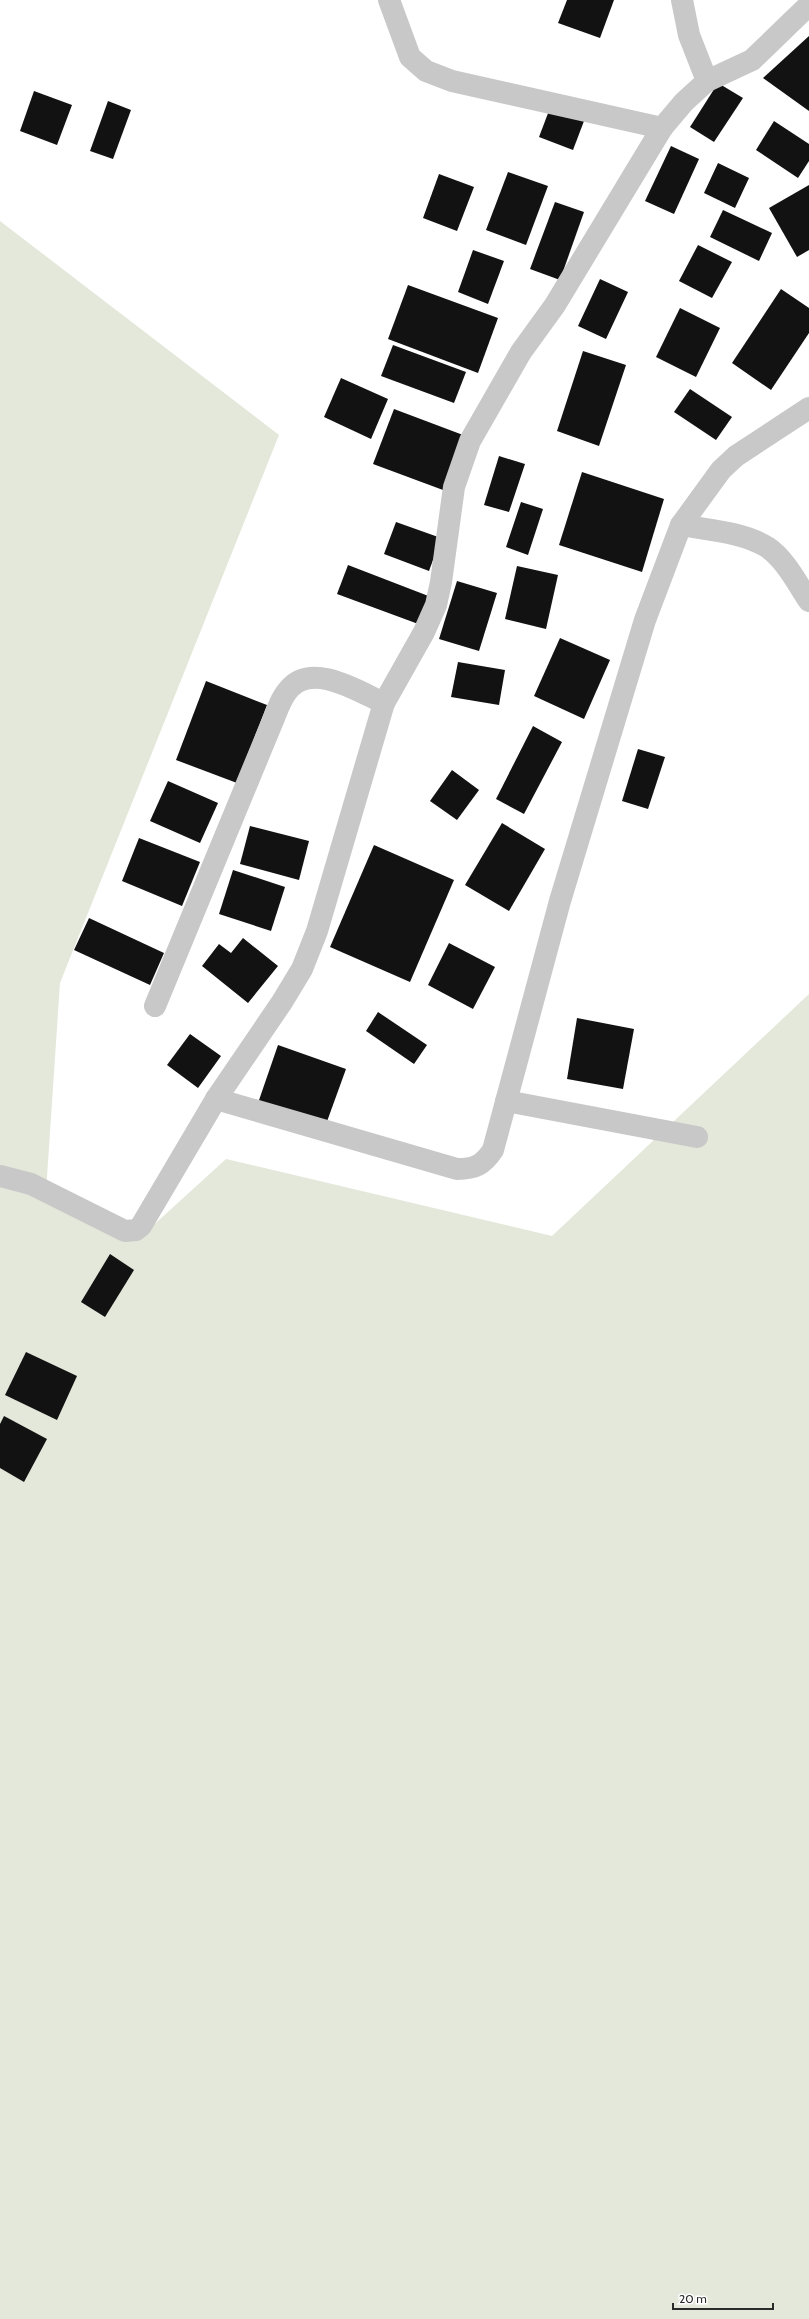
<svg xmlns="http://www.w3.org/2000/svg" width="809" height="2319" font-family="Cabin,sans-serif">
  <rect width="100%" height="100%" fill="#fff"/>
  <path fill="#e3e8da" d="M0 221 279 435 60 983 46 1192 147 1231 226 1159 552 1236 809 994V2319H0Z"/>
  <g fill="#121212">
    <path d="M567 0H614L600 38 558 23Z"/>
    <path d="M809 36V111L763 78Z"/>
    <path d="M718 83 743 98 714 142 690 127Z"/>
    <path d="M34 91 72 105 57 145 20 131Z"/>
    <path d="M108 101 131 110 113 159 90 151Z"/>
    <path d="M550 108 584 121 573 150 539 137Z"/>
    <path d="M774 121 809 144V161L798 178 756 150Z"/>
    <path d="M671 146 699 159 674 214 645 201Z"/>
    <path d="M718 163 749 178 735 208 704 193Z"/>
    <path d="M508 172 548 186 526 245 486 230Z"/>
    <path d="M439 174 474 187 457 231 423 218Z"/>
    <path d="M809 185V250L797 257 769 208Z"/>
    <path d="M555 202 584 212 560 280 530 269Z"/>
    <path d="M723 210 772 233 759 261 710 237Z"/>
    <path d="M698 245 732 262 712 298 679 281Z"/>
    <path d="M473 250 504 261 488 304 458 292Z"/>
    <path d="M600 279 628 292 606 339 578 326Z"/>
    <path d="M408 285 498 318 478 373 388 339Z"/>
    <path d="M781 289 809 308V333L771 390 732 363Z"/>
    <path d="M680 308 720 328 696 377 656 357Z"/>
    <path d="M393 345 466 372 454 403 381 376Z"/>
    <path d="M583 351 626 365 599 446 557 431Z"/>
    <path d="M341 378 388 399 371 439 324 417Z"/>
    <path d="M690 389 732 417 716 440 674 412Z"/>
    <path d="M394 409 463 435 443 490 373 464Z"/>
    <path d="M499 456 525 464 509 512 484 505Z"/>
    <path d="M582 472 664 499 642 572 559 545Z"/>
    <path d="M521 502 543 509 528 555 506 547Z"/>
    <path d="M396 522 441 538 429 571 384 554Z"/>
    <path d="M348 565 431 597 421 625 337 594Z"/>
    <path d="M517 566 558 575 546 629 505 619Z"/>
    <path d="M457 581 497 593 479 651 439 639Z"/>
    <path d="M560 638 610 660 584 719 534 696Z"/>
    <path d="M458 662 505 670 499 705 451 697Z"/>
    <path d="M206 681 267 705 237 783 176 760Z"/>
    <path d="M533 726 562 742 524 814 496 799Z"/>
    <path d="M638 749 665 757 648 809 622 801Z"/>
    <path d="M452 770 479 790 457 820 430 801Z"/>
    <path d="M168 781 218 803 200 843 150 821Z"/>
    <path d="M502 823 545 849 509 911 465 885Z"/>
    <path d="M250 826 309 841 299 880 240 864Z"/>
    <path d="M139 838 200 862 182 906 122 881Z"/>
    <path d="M374 845 454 880 410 982 330 947Z"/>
    <path d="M233 870 285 887 271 931 219 914Z"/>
    <path d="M89 918 164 953 150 985 74 950Z"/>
    <path d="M243 938 278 966 248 1003 202 966 219 944 231 953Z"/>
    <path d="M449 943 495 967 473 1009 428 985Z"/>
    <path d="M378 1012 427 1045 414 1064 366 1031Z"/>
    <path d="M577 1018 634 1029 623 1089 567 1079Z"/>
    <path d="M190 1034 221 1056 198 1088 167 1065Z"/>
    <path d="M278 1045 346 1069 325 1127 258 1103Z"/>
    <path d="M110 1254 134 1270 105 1317 81 1302Z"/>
    <path d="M26 1352 77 1376 57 1420 5 1395Z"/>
    <path d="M4 1416 47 1439 24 1482 0 1468V1424Z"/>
  </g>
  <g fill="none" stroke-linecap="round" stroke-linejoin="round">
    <g stroke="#c8c8c8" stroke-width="22">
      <path d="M389 0 410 57 426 71 452 81 662 128"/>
      <path d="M682 0 689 35 707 81"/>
      <path d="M681 525C708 530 743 532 767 547 785 559 797 583 809 601"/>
      <path d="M155 1006 274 718C278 708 282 696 290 688 313 662 359 692 384 703"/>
      <path d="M216 1099 457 1169C475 1169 483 1165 493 1150L560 901 645 620 681 525 721 470 736 456 809 408"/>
      <path d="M506 1101 697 1137"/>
      <path d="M0 1176 31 1184 125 1231 136 1230 141 1226 216 1099 282 1002 302 969 317 931 384 703 424 632 436 605 441 582 454 487 470 441 521 352 555 305 662 128 684 102 707 81 752 60 809 5"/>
    </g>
  </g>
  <path d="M673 2303v6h100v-6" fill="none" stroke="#2b2b2b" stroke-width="2"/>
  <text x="679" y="2303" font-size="12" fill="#2b2b2b" stroke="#ffffff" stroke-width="3" paint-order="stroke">20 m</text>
</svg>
